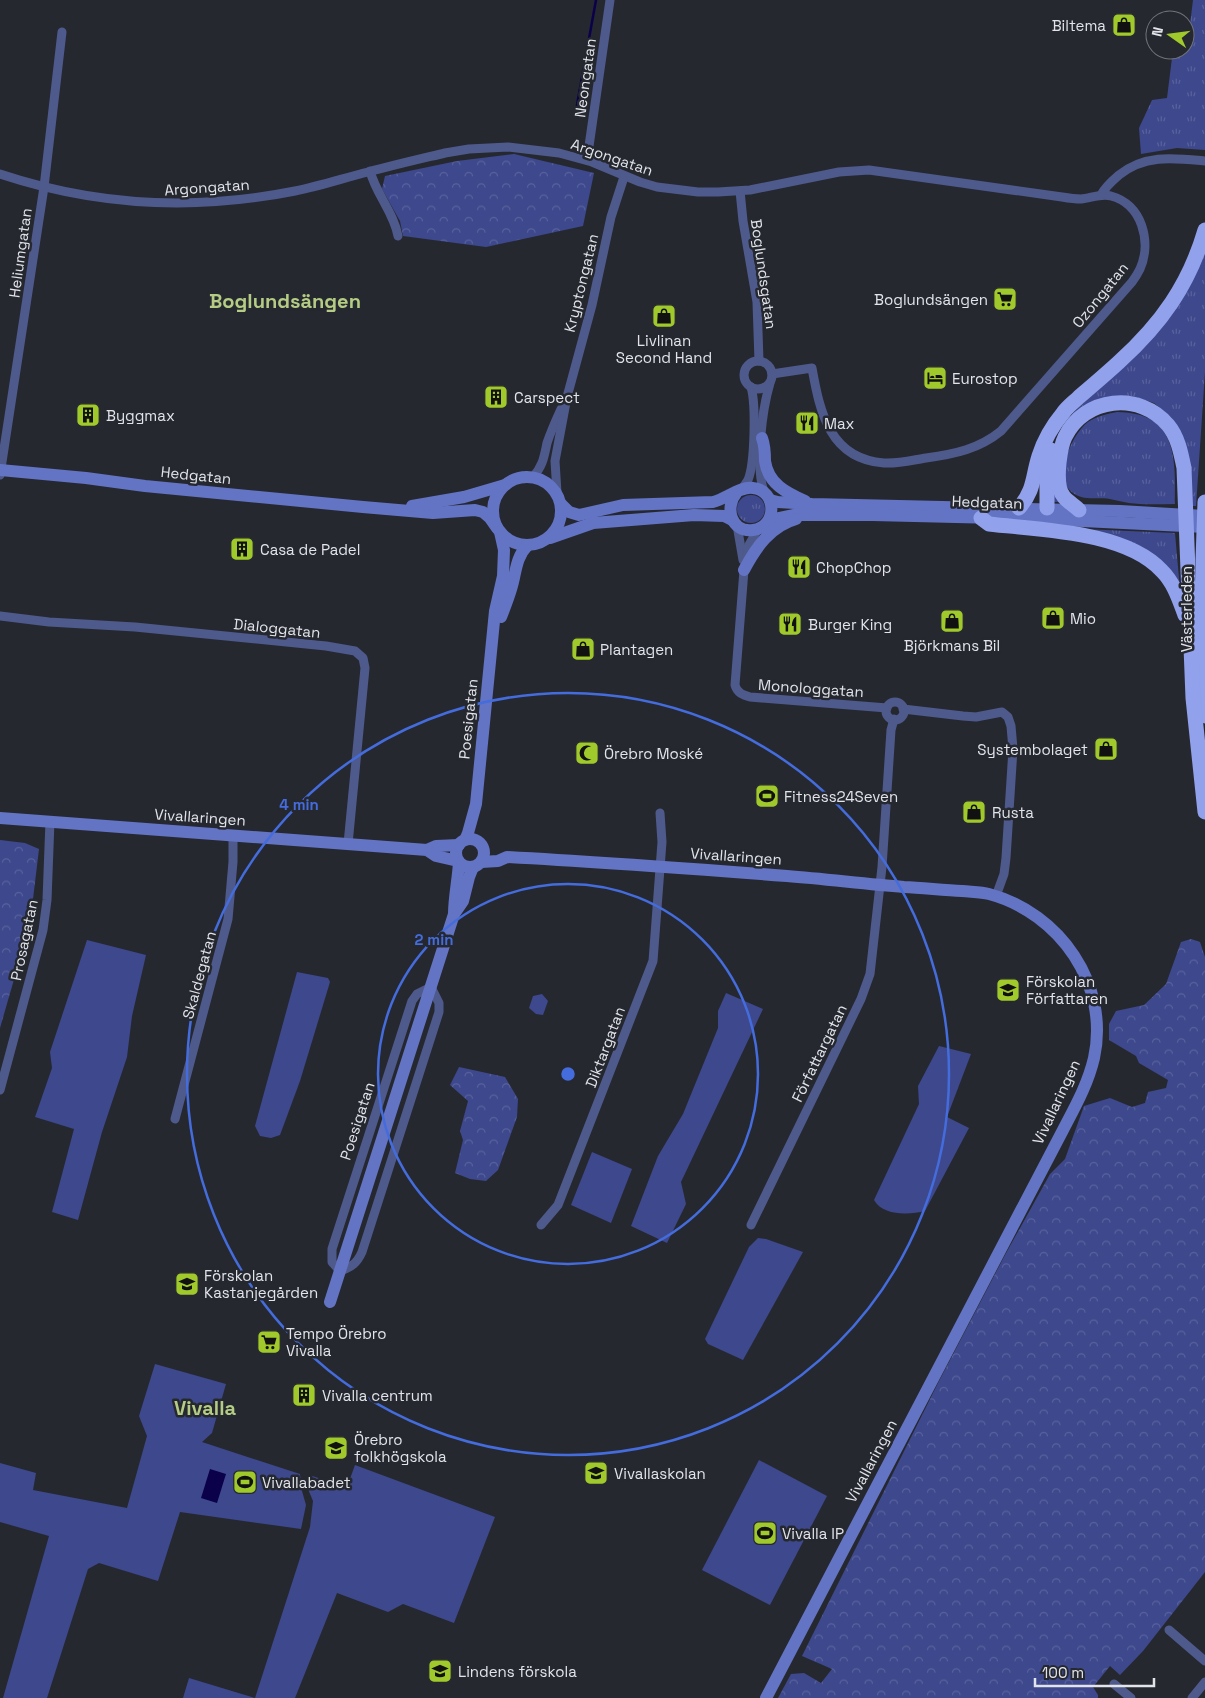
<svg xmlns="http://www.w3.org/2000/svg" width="1205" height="1698" font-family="'Space Grotesk',sans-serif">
  <defs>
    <pattern id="grass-tufts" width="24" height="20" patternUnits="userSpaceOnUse" patternTransform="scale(1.25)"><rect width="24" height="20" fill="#3d488d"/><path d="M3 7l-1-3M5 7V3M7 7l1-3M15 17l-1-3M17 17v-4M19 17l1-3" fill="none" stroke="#59629d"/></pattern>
    <pattern id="forest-crowns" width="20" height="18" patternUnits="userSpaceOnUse" patternTransform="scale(1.25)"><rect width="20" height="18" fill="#3d488d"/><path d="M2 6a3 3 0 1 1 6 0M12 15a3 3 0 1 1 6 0" fill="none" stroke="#59629d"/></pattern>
  </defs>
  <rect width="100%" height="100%" fill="#262830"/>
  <g fill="url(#grass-tufts)">
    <path d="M1193 0H1205V150L1177 148 1141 154 1139 128 1152 100 1167 98 1173 50H1185V41H1188Z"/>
    <path d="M1205 242V372L1196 506H1189L1172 418 1154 403 1136 397 1125 396 1070 423 1062 502H1050L1063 426 1073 413 1127 361Z"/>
    <path d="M1117 412C1124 412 1133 413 1140 415 1179 426 1175 473 1175 504 1160 504 1143 505 1129 503 1122 502 1116 500 1110 499 1098 497 1083 501 1073 493 1052 478 1072 434 1088 422 1097 416 1107 414 1117 412Z"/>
    <circle cx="751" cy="509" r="14"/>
    <path d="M1036 527 1175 533 1180 590 1155 560Z"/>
  </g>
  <g fill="url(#forest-crowns)">
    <path d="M514 154 594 173 583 226 486 247 403 236 400 221 382 189 385 176 457 161Z"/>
    <path d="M0 840 25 843 39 849 30 924 0 1028Z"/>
    <path d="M1191 939 1200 942 1205 957V1572L1143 1651 1120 1675 1110 1666 1093 1687 1098 1695V1698H778L791 1674 804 1673 821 1683 832 1669 802 1656 939 1381 1005 1255 1050 1174 1065 1159 1084 1106 1110 1098 1132 1107 1145 1103 1148 1092 1166 1088 1168 1080 1139 1063 1136 1056 1109 1040V1024L1116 1011 1144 1005 1166 984 1181 942Z"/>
    <path d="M459 1067 505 1077 518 1099 517 1117 498 1170 486 1181 470 1179 455 1173 463 1140 460 1131 468 1101 450 1085Z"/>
  </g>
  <g fill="#3d488d">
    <path d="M87 940 146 955 132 1016 127 1057 102 1132 78 1220 52 1212 74 1129 35 1117 52 1068 50 1052Z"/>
    <path d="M297 972 328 978 330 982 300 1081 280 1135 271 1138 260 1136 255 1126Z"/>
    <path d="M726 993 763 1009 681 1182 686 1204 667 1243 631 1226 658 1156 683 1114 718 1028V1011Z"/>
    <path d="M542 994 548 1001 543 1015 536 1014 529 1008 533 996Z"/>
    <path d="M939 1046 971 1054 947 1117 969 1128 925 1211C909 1215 883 1216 874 1200L919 1104 918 1086Z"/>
    <path d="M592 1152 632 1169 611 1223 571 1205Z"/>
    <path d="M758 1238 766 1239 803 1252 743 1360 708 1344 705 1339 749 1247Z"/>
    <path d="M155 1364 226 1384 212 1433 202 1442 300 1474 302 1491 306 1505 301 1529 180 1512 158 1581 99 1563 88 1569 47 1698H3L49 1536 0 1522V1463L36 1473 33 1490 127 1508 147 1436 139 1416Z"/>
    <path d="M759 1460 827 1496 770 1605 702 1570Z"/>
    <path d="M355 1465 495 1517 454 1623 403 1604 388 1612 337 1593 295 1698H183L189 1678 255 1698 310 1527 313 1501 308 1489 309 1475 347 1487Z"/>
  </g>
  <path fill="#0b004a" d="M210 1469 226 1474 217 1503 201 1498Z"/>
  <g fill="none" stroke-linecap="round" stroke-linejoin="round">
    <path stroke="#0b004a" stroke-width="2.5" d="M575 116 596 0"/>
    <g stroke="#4f5a8c" stroke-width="9">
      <path d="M587 160 610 0"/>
      <path d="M370 171C376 194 394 213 398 236"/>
      <path d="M0 174C96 206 195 211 295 191 320 186 344 178 368 172 394 165 420 159 445 153L469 149 508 147 559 153 592 162 640 182 657 187 698 192H718L750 190 839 172 869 170 1062 197C1068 198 1075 199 1081 199 1091 198 1102 193 1111 196 1142 204 1152 242 1140 269 1138 273 1135 278 1132 282L1001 431C979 449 955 454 926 458 913 460 898 464 884 463 830 459 820 413 812 368L772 374"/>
      <path d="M740 191 743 221 757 302 759 361"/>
      <path d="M1101 195C1105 187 1112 181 1119 175 1145 154 1174 158 1205 161"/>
      <circle cx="758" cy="375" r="14"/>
      <path d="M0 475 44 187 62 32"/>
      <path d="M533 477C543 466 544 457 547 443 551 431 556 420 561 409"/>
      <path d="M742 489C744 486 746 483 748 480 755 463 756 404 751 387"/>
      <path d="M764 492C755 466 762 410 770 383"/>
      <path d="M557 493 555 461 567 397 592 305 611 217 624 177"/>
      <path d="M737 525 743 560"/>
      <path d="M758 529 749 545 744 570 735 685C737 693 743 695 750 697L887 708"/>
      <path d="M0 616 49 622 135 627 326 646 355 651 363 658 365 668 348 844"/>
      <circle cx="895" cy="711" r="9"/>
      <path d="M903 709 963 716 976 717 1002 712 1008 717 1011 726 1013 749 1006 858 1004 874 996 896"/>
      <path d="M431 987 439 1003V1012L362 1252C357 1263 352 1267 340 1271L332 1262V1249L412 1001 417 994Z"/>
      <path d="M0 1090 43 930 47 900 50 821"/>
      <path d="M175 1119 228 919 233 862V836"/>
      <path d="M541 1225 558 1205 653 961 662 842 660 813"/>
      <path d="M751 1225 861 999 870 974 882 867 891 730 894 719"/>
      <path d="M1169 1630 1205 1661"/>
      <path d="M1114 1684 1131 1698"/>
      <path d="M1192 1698 1205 1682"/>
    </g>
    <g stroke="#6474c4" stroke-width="12">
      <path d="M762 438C765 446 765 452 765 461 768 484 787 493 805 501"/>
      <path d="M0 470 86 478 145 486 363 507 433 513 475 510 483 512 490 518 497 528"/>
      <circle cx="527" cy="511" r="34"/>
      <path d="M770 500 778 502 812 504 1120 511 1205 516"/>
      <path d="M561 504 569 512 579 515 623 505 713 502C726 499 740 486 753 488 777 490 778 527 753 530 731 533 724 507 737 492"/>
      <path d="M412 506 464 497 505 485"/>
      <path d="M769 520 793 515H873L1042 519 1205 527"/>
      <path d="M550 538 593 523 694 515 724 516 732 520"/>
      <path d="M744 570C756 547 771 526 796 519"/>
      <path d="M501 617C505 607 509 597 512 586 516 572 516 557 527 546"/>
      <path d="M0 818 427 850 436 856 458 861"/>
      <circle cx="470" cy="853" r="14"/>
      <path d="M465 840 468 833 476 804 495 611 503 576 504 550 500 532"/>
      <path d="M427 850 436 846 459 845"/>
      <path d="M481 862 498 861 507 857C600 862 694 869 787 876 826 879 865 884 904 887 923 888 943 890 962 891 971 892 981 892 989 894 1060 913 1110 985 1094 1058 1088 1084 1075 1107 1063 1130L766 1698"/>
      <path d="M454 914C454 897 458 880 459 862"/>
      <path d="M330 1302 454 914 463 901 469 877 473 867"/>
    </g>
    <g stroke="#91a1ec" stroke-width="15">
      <path d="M1205 502 1203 560 1205 716"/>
      <path d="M1019 508C1035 489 1032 478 1039 456 1044 440 1053 425 1063 413 1067 407 1074 402 1079 397 1093 385 1106 374 1119 362 1161 324 1189 285 1205 230"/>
      <path d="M1047 508V480L1051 450"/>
      <path d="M1079 510C1074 505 1068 502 1064 497 1057 489 1058 473 1059 463 1060 455 1061 445 1065 437 1084 397 1140 391 1168 425 1178 437 1181 453 1184 468L1193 698 1205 812"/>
      <path d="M981 518 989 524C1040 530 1126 531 1162 571 1174 583 1179 599 1185 615"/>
    </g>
  </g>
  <g fill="none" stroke="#446cdc" stroke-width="2.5">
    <circle cx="568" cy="1074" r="190"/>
    <circle cx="568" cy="1074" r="381"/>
  </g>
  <defs>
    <g id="shop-square" transform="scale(1.25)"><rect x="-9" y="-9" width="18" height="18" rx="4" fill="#a0c92b" stroke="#262830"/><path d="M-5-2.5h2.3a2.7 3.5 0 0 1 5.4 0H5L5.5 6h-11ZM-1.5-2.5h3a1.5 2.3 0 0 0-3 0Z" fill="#111"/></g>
    <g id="supermarket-square" transform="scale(1.25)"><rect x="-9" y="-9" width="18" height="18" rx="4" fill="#a0c92b" stroke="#262830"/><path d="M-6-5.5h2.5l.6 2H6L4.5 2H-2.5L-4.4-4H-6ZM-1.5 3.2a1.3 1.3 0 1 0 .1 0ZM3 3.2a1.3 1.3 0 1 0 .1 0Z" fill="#111"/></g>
    <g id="hotel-square" transform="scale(1.25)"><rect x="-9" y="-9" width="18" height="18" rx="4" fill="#a0c92b" stroke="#262830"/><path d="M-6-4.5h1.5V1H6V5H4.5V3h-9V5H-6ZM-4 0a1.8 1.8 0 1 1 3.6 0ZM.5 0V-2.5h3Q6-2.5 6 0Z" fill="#111"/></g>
    <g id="building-square" transform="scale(1.25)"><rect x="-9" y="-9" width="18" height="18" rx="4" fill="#a0c92b" stroke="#262830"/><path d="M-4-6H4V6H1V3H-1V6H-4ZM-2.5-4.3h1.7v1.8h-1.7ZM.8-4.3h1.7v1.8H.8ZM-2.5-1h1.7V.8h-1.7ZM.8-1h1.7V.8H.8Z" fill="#111"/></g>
    <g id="restaurant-square" transform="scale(1.25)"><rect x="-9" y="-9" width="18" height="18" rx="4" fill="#a0c92b" stroke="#262830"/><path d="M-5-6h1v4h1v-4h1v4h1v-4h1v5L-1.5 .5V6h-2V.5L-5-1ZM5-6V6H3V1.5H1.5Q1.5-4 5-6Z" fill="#111"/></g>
    <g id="mosque-square" transform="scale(1.25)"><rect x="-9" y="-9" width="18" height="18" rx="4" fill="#a0c92b" stroke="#262830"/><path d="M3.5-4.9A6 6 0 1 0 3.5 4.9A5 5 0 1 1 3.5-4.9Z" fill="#111"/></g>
    <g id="stadium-square" transform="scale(1.25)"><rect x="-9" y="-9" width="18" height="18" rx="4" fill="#a0c92b" stroke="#262830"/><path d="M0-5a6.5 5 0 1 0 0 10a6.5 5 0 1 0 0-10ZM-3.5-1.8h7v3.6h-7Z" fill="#111"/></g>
    <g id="school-square" transform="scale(1.25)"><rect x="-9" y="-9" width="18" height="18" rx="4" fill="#a0c92b" stroke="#262830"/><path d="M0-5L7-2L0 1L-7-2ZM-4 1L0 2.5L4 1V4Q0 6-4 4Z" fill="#111"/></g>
    <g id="university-square" transform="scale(1.25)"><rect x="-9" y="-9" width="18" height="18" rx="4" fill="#a0c92b" stroke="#262830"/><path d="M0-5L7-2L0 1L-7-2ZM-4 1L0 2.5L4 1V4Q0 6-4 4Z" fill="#111"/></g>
  </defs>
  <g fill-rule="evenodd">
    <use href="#shop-square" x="1124" y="25"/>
    <use href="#supermarket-square" x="1005" y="299"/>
    <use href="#shop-square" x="664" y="316"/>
    <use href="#hotel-square" x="935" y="378"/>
    <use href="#building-square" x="496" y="397"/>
    <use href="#building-square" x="88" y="415"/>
    <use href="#restaurant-square" x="807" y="423"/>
    <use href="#building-square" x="242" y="549"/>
    <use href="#restaurant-square" x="799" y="567"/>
    <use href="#shop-square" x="1053" y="618"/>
    <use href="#shop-square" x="952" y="621"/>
    <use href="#restaurant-square" x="790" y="624"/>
    <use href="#shop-square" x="583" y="649"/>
    <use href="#shop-square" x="1106" y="749"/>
    <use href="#mosque-square" x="587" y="753"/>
    <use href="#stadium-square" x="767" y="796"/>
    <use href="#shop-square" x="974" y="812"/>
    <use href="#school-square" x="1008" y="990"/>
    <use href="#school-square" x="187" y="1284"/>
    <use href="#supermarket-square" x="269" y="1342"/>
    <use href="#building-square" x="304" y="1395"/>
    <use href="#university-square" x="336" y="1448"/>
    <use href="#school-square" x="596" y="1473"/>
    <use href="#stadium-square" x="245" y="1482"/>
    <use href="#stadium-square" x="765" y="1533"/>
    <use href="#school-square" x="440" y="1671"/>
  </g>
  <g text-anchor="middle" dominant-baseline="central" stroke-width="5" stroke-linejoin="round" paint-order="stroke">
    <g font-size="15" fill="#e2e4ea" stroke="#262830" text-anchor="start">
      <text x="1106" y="25" text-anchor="end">Biltema</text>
      <text x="988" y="299" text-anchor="end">Boglundsängen</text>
      <text x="664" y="340" text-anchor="middle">Livlinan<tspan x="664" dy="17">Second Hand</tspan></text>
      <text x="952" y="378">Eurostop</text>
      <text x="514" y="397">Carspect</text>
      <text x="106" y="415">Byggmax</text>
      <text x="824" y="423">Max</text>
      <text x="260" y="549">Casa de Padel</text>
      <text x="816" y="567">ChopChop</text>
      <text x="1070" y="618">Mio</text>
      <text x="808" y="624">Burger King</text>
      <text x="952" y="645" text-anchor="middle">Björkmans Bil</text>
      <text x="600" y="649">Plantagen</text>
      <text x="1088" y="749" text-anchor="end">Systembolaget</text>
      <text x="604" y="753">Örebro Moské</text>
      <text x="784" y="796">Fitness24Seven</text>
      <text x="992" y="812">Rusta</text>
      <text x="1026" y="981">Förskolan<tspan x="1026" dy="17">Författaren</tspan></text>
      <text x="204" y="1275">Förskolan<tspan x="204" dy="17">Kastanjegården</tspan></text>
      <text x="286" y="1333">Tempo Örebro<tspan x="286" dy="17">Vivalla</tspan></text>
      <text x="322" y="1395">Vivalla centrum</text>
      <text x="354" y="1439">Örebro<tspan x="354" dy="17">folkhögskola</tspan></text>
      <text x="614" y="1473">Vivallaskolan</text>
      <text x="262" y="1482">Vivallabadet</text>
      <text x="782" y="1533">Vivalla IP</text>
      <text x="458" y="1671">Lindens förskola</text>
    </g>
    <g font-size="15" fill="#e2e4ea" stroke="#262830">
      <text transform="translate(585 78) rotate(-82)">Neongatan</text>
      <text transform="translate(612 157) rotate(19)">Argongatan</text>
      <text transform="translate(207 187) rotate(-4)">Argongatan</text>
      <text transform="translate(20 253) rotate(-82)">Heliumgatan</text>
      <text transform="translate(764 274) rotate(82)">Boglundsgatan</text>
      <text transform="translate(581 283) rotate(-76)">Kryptongatan</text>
      <text transform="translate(1100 295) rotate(-51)">Ozongatan</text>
      <text transform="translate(196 475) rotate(6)">Hedgatan</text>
      <text transform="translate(987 502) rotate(2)">Hedgatan</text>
      <text transform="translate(1186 609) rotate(-90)">Västerleden</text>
      <text transform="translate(277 628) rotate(6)">Dialoggatan</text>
      <text transform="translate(811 688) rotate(4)">Monologgatan</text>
      <text transform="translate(468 719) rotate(-84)">Poesigatan</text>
      <text transform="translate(200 817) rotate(4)">Vivallaringen</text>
      <text transform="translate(736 856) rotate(4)">Vivallaringen</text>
      <text transform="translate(24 940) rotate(-78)">Prosagatan</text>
      <text transform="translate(199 975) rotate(-75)">Skaldegatan</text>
      <text transform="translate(605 1047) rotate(-69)">Diktargatan</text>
      <text transform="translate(819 1053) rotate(-64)">Författargatan</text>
      <text transform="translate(1056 1102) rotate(-65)">Vivallaringen</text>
      <text transform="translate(357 1121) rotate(-72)">Poesigatan</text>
      <text transform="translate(871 1461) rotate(-62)">Vivallaringen</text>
    </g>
    <g font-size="20" font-weight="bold" fill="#b4cc83" stroke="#262830">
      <text x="285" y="301">Boglundsängen</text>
      <text x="205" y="1408">Vivalla</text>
    </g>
  </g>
  <circle cx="568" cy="1074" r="8" fill="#446cdc" stroke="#262830" stroke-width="2.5"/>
  <g font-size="15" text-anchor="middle" font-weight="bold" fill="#446cdc" stroke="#262830" stroke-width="5" stroke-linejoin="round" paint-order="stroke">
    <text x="299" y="810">4 min</text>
    <text x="434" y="945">2 min</text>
  </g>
  <g transform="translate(1170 35) rotate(284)"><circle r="24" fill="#262830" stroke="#71737a"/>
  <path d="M0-4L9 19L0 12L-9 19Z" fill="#a0c92b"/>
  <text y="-8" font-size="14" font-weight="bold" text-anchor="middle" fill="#e2e4ea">N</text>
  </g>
  <path d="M1035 1678v8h119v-8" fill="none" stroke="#e2e4ea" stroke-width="2.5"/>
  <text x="1042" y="1678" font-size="15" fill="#e2e4ea" stroke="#262830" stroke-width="4" paint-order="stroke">100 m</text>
</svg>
